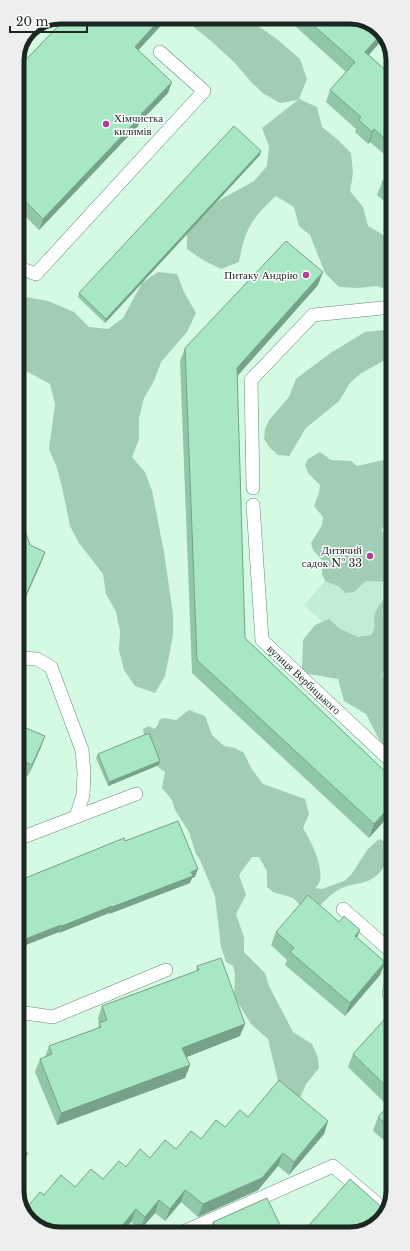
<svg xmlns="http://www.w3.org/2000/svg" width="410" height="1251" font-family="'Libre Baskerville',serif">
  <rect width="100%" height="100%" fill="#d5fae4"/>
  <path fill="#c1edd4" d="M392 508V685L304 605Z"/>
  <g fill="#a0cdb3">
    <path d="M190 17H246L278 40 300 59 307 79 299 99 317 107 322 127 337 139 351 153 353 173 350 191 363 207 368 226 392 240V292L377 286 358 288 339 287 325 273 310 235 299 226 294 207 276 196C251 219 245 229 239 262L221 269 203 260 187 249V229L204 216 218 201 254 181 267 166 269 146 262 128 298 100 280 103 264 94 251 82 234 62 211 41 190 24Z"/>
    <path d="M158 272 177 274 184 292 196 313 187 332 161 362 154 381 144 398 139 418V439L132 457 145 472 152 491 164 552 173 614V635L169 656 165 676 155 693 135 686 124 670 119 650 120 631 116 612 106 594 103 574 79 543 70 526 62 487 57 468 49 449 55 404 50 384 17 366V297L20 296 48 301 74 312 89 327 108 329 123 318 142 283Z"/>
    <path d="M392 329V356L360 374 350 383 339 401 306 428 289 456 278 455 270 448 264 439 265 429 269 420 289 397 296 379 329 354 365 332Z"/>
    <path d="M320 452 331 460 351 461 357 466 392 458V511L381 531 392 537V579L388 582 366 581 354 592 345 593 340 587 325 581 322 574V560L313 550 311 543 322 525 323 517 314 506 319 493 320 485 308 473 305 465 308 459Z"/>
    <path d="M392 591V653L382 675 390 687 392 688V753L383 747 366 714 344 701 338 679 309 674 302 669 303 640 315 625 329 619 340 629 358 637 371 635C378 626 372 623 375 614 377 606 386 597 392 591Z"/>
    <path d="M189 710 205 716 212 735 224 746 235 748 244 753 251 768 263 784 305 799 309 814 303 828C311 841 325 868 319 883 318 885 316 887 315 888L322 889 344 881 351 875 367 850 379 839 386 842 390 848C390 856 387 861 383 868 370 888 354 880 336 891 329 896 322 904 315 910L303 908 293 898 273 892 267 887V871L259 857H252L239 875 246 895 236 914 244 937V952L265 973 269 986 293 1032 312 1044 318 1058 319 1068 306 1084 300 1098 279 1085 268 1039 251 1024 234 996 235 974 233 966 226 962 221 947 215 896 200 860 196 854 189 832 175 810 172 800 162 788 165 772 149 760 143 729 149 726 154 729 158 725 159 720 164 718 176 720Z"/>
  </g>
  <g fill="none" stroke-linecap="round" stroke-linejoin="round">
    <g stroke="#688a77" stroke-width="14">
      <g id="lane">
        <path d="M17 267 36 274 204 91 160 52"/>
        <path d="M253 488 251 380 313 315 392 307"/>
        <path id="s1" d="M253 505 262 640 392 762"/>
        <path d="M18 660 22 658 37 659 51 667 82 750 84 773 83 795 76 817"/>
        <path d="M18 839 136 794"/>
        <path d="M343 909 393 953"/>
        <path d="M393 976 389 993 393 997"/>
        <path d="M18 1012 53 1017 166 970"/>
        <path d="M181 1233 333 1166 386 1211"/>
      </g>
    </g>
    <use href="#lane" stroke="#fff" stroke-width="13"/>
  </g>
  <g fill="#90c7a8">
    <path d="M60 17H169L138 50 168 93 139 123 138 126 39 230 18 209 17 210V69L58 26 56 25 59 18Z"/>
    <path d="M285 17H353L383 39 369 55 392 76V161L370 142 368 144 355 132 356 129 326 102 330 90 346 72Z"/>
    <path d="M260 155 105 323 78 297 79 293Z"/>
    <path d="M392 171V208L377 195 382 182Z"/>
    <path d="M318 285 237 376 245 638 392 778 393 811 369 838 192 673 180 361 185 348Z"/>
    <path d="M18 704 26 728 41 747 28 776 18 772Z"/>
    <path d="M98 754 159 765 108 786 96 758Z"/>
    <path d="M125 841 195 877 192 878 190 883 109 914V913L59 933V932L18 948V879H23Z"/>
    <path d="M276 932 357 938 385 962 380 975 345 1016 285 965 287 960 271 945Z"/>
    <path d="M197 966 240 1036 186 1057 190 1065 185 1078 57 1125 35 1072 40 1059 45 1057 49 1046 98 1028 99 1024 98 1018 102 1006 196 971Z"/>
    <path d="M393 1010V1148L373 1131 378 1117 388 1106 348 1067 353 1054Z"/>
    <path d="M248 1117 328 1121 324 1134 289 1175 278 1166 258 1190 198 1217 181 1202 165 1221 155 1213 140 1230 131 1222 121 1234H57L44 1195 103 1179 126 1167 176 1149 201 1139Z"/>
    <path d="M213 1222 280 1225 278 1232 275 1233H212L210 1229Z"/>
  </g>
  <g fill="#75a288">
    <path d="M162 17H169L131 58 135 47Z"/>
    <path d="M382 33 384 37 383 39 360 64 365 52Z"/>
    <path d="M172 82 168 93 139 123 138 126 39 230 43 219Z"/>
    <path d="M374 129 370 142 368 144 372 132Z"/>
    <path d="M261 151 260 155 105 323 106 319Z"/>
    <path d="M22 198 18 209 17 210V203Z"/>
    <path d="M323 272 318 285 232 382 237 368Z"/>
    <path d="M45 552 41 563 22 606 18 608V598Z"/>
    <path d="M45 736 41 747 28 776 32 765Z"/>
    <path d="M20 760 18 766V761Z"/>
    <path d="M160 761 159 765 108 786 109 782Z"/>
    <path d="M393 803V811L369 838 374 824Z"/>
    <path d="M198 869 195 877 192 878 190 883 109 914 112 907Z"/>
    <path d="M112 906 109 913 59 933 62 926Z"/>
    <path d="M61 925 59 932 18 948V942Z"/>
    <path d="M360 930 355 943V936Z"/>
    <path d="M385 962 380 975 345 1016 350 1003Z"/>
    <path d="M245 1024 240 1036 177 1061 182 1048Z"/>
    <path d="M190 1065 185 1078 57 1125 61 1113Z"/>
    <path d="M328 1121 324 1134 289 1175 294 1162Z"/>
    <path d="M28 1153 26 1157 18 1164V1161Z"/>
    <path d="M283 1153 278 1166 258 1190 198 1217 203 1204Z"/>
    <path d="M185 1190 181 1202 165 1221 170 1209Z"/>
    <path d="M159 1200 155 1213 140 1230 145 1217Z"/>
    <path d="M136 1209 131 1222 121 1234H115Z"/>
    <path d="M280 1225 278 1232 275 1233H263Z"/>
  </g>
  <g fill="#a7e7c3" stroke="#75a288">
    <path d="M63 17H162L135 47 172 82 141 114 142 115 43 219 22 198 17 203V69L65 19Z"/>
    <path d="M304 17H353L378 28 382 33 365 52 392 76V145L374 129 372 132 359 120 361 117 330 90 355 62Z"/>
    <path d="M234 126 261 151 106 319 79 293Z"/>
    <path d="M392 171V191L382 182Z"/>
    <path d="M286 241 323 272 237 368 245 638 392 778 393 803 374 824 197 660 185 348Z"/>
    <path d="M18 427 21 429 18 436Z"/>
    <path d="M18 511 30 545 45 552 26 595 18 598Z"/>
    <path d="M18 704 26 728 45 736 32 765 20 760 18 761Z"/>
    <path d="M149 733 160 761 109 782 98 754Z"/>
    <path d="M178 821 198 869 191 872 193 876 112 907V906L62 926 61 925 18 942V879L23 878V879L124 838 125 841Z"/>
    <path d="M308 895 339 922 344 916 360 930 355 936 385 962 350 1003 290 952 294 948 276 932Z"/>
    <path d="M221 958 245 1024 182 1048 190 1065 61 1113 40 1059 52 1054 49 1046 101 1027 99 1023 107 1020 102 1006 199 970 197 966Z"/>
    <path d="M393 1010V1093L353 1054Z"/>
    <path d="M279 1080 328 1121 294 1162 283 1153 262 1178 203 1204 185 1190 170 1209 159 1200 145 1217 136 1209 115 1234H57L32 1223 24 1211 40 1192 44 1195 61 1175 75 1187 91 1169 103 1179 119 1161 126 1167 140 1149 150 1158 165 1140 176 1149 191 1131 201 1139 216 1120 225 1127 240 1110 248 1117Z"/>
    <path d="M393 1101V1130L378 1117Z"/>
    <path d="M28 1153 18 1161V1154Z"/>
    <path d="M350 1179 386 1211 384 1217 361 1233H302Z"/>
    <path d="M267 1198 280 1225 263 1233H218L213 1222Z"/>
  </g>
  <g fill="#b53f96" stroke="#fff" stroke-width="1.5">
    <circle cx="106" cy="124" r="4"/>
    <circle cx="306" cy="275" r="4"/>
    <circle cx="370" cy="556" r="4"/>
  </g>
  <g text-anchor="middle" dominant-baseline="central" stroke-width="3" stroke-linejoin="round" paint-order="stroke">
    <g font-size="11" fill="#1a2820" stroke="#fff" text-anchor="end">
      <text x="114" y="118" text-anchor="start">Хімчистка<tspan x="114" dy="13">килимів</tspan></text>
      <text x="298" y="275">Питаку Андрію</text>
      <text x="362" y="550">Дитячий<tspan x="362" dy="13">садок № 33</tspan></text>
    </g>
    <g font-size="11" fill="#1a2820" stroke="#fff">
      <text stroke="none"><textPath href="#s1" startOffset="193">вулиця Вербицького</textPath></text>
    </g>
  </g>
  <path d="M0 0H410V1251H0ZM60 24H350A36 36 0 0 1 386 60V1191A36 36 0 0 1 350 1227H60A36 36 0 0 1 24 1191V60A36 36 0 0 1 60 24Z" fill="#edeeed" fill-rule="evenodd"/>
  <path fill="none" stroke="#1a2820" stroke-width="5" d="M60 24H350A36 36 0 0 1 386 60V1191A36 36 0 0 1 350 1227H60A36 36 0 0 1 24 1191V60A36 36 0 0 1 60 24Z"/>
  <path d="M10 26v6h77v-6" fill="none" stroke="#1a2820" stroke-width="2"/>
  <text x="16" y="26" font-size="12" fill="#1a2820" stroke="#ffffff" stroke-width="3" paint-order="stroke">20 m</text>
</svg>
